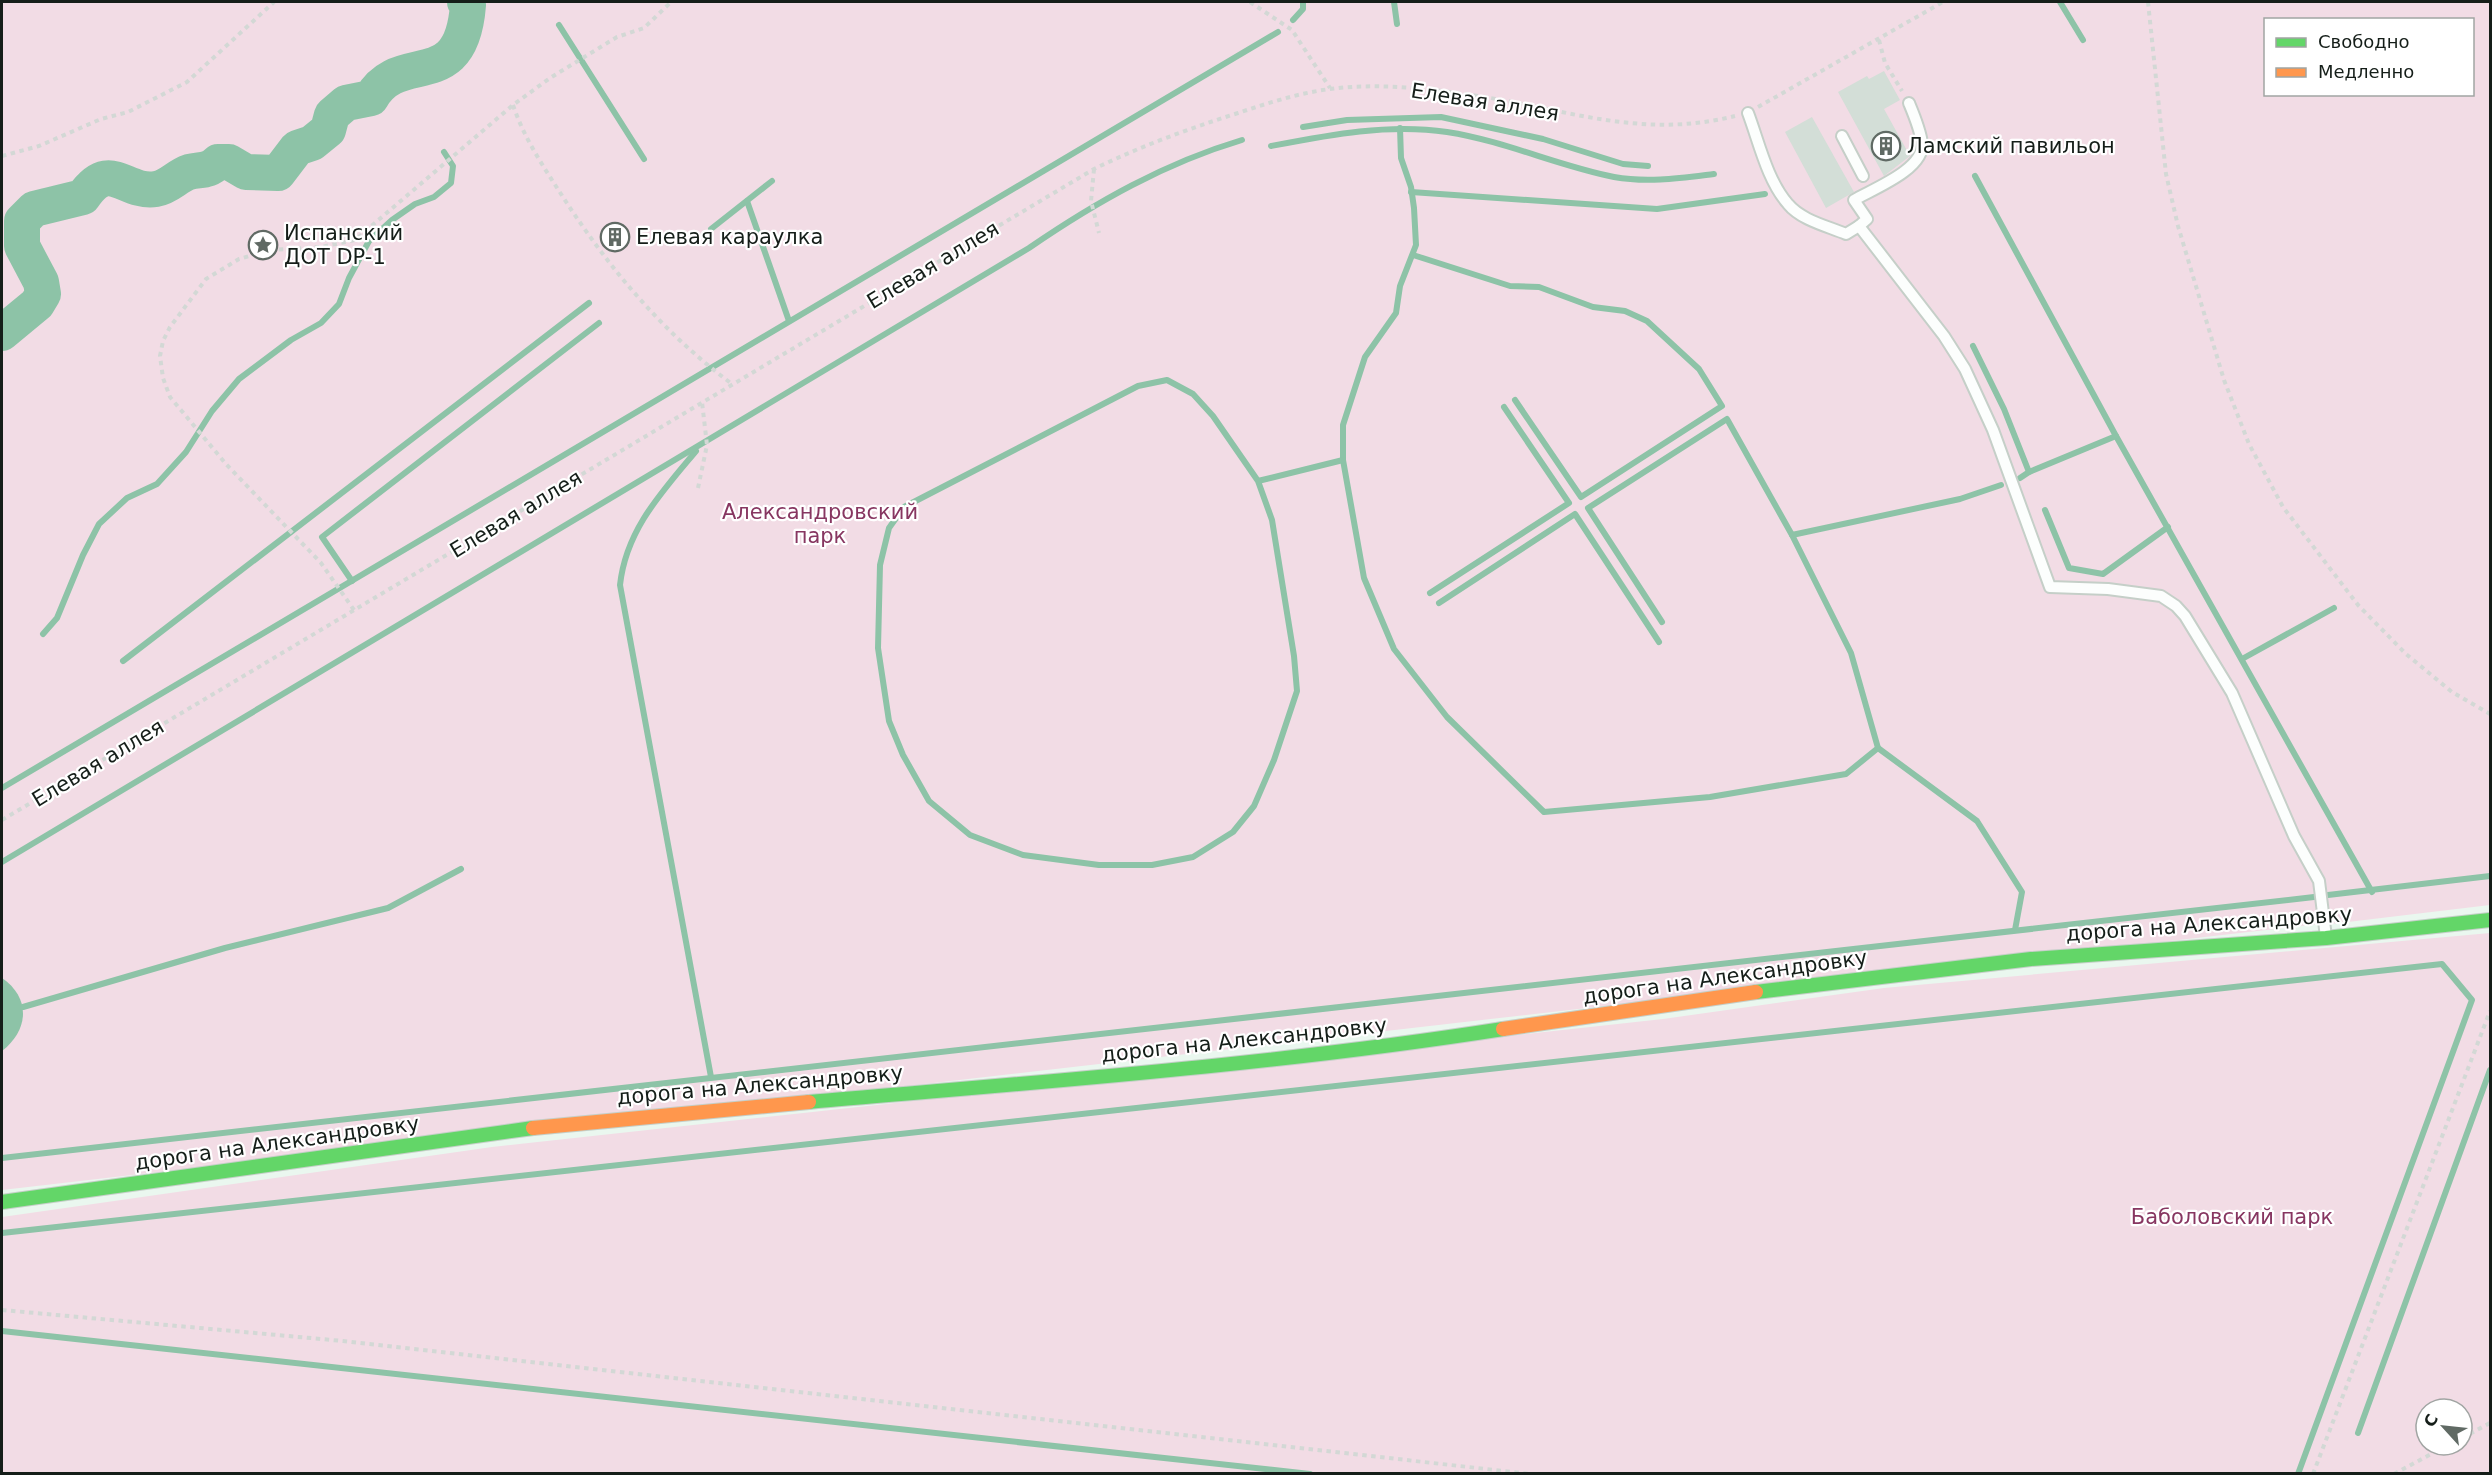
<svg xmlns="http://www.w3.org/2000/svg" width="2492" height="1475" font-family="'DejaVu Sans',sans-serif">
  <rect width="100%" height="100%" fill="#eaf7ef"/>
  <g fill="#f2dce5" fill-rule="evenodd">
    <path d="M2 2H2490V905L2331 924 2325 881 2314 882 2318 924 2 1190ZM2266 20H2472V94H2266Z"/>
    <path d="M2490 933V1473H2V1217L492 1147 1663 1019 1884 988ZM2426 1409H2462V1445H2426Z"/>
  </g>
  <path fill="#8dc3a7" d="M2 978C31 998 29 1030 2 1051Z"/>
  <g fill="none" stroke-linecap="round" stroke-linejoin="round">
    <g stroke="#8dc3a7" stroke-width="6">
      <path d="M1394 2 1397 24"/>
      <path d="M2060 2 2083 40"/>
      <path d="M1293 20 1303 9V2"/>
      <path d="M559 25 644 159"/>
      <path d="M1303 127 1347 120 1441 117 1543 139 1623 164 1648 166"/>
      <path d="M1400 128 1401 158 1411 187 1414 208 1416 245 1400 286 1396 313 1365 357 1343 425V460L1364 578 1394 649 1447 717 1544 812 1710 797 1846 774 1878 748 1851 653 1792 535"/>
      <path d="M1271 146C1328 135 1389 123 1447 132 1505 141 1558 166 1614 177 1648 183 1681 178 1714 174"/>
      <path d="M1975 176 2116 436 2372 892"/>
      <path d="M1411 192 1657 209 1765 194"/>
      <path d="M747 201 789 321"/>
      <path d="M711 229 772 181"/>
      <path d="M1413 255 1510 286 1539 287 1593 307 1625 311 1647 321 1699 369 1722 406 1581 497 1515 400"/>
      <path d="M1973 346 2004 409 2029 472"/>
      <path d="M696 451C661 493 626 530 620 585L711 1077"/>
      <path d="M2020 478 2029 472 2116 436"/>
      <path d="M1258 481 1213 416 1193 394 1167 380 1138 386 904 507 889 528 880 565 878 648 889 721 903 755 929 801 970 835 1023 855 1099 865H1152L1193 857 1233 832 1254 806 1274 760 1297 691 1294 656 1272 520 1258 481 1343 460"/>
      <path d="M2045 510 2069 568 2103 574 2168 527"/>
      <path d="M352 581 322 537 599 323"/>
      <path d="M1430 593 1569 503 1504 407"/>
      <path d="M1439 603 1575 514 1659 642"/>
      <path d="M1662 622 1588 508 1727 419 1792 535 1960 499 2001 485"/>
      <path d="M43 634 57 618 83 555 99 524 127 498 157 484 186 452 212 411 239 379 291 340 321 323 339 304 349 278 369 241 392 220 415 204 434 197 451 183 453 166 444 152"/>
      <path d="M2242 659 2334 608"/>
      <path d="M123 661 589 303"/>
      <path d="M1878 748 1977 821 2022 892 2015 930"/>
      <path d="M2 788 1278 32"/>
      <path d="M2 862 1029 248C1096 202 1165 163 1242 140"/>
      <path d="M2328 895 2490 876"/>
      <path d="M23 1007 225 948 388 908 461 869"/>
      <path d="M2 1158 2314 897"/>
      <path d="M2 1233 2442 964 2472 1000 2298 1474"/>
      <path d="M2 1331 1310 1474"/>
      <path d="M2358 1433 2490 1070"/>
    </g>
    <path stroke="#8dc3a7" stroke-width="36" d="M2 333 37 304 43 294 41 282 22 246V221L34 209 83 197C110 157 124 194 156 189 169 187 177 176 189 172 201 169 208 172 218 162H229L246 172 278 173 297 148 312 143 328 130 332 115 346 103 371 98C400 47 461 97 468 5L465 2"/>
  </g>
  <g fill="#d3ded7">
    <path d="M1884 71 1900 100 1884 109 1910 156 1884 176 1838 92 1867 76 1869 79Z"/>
    <path d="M1812 117 1854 192 1826 208 1785 132Z"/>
    <path d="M621 223 630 243 609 252 601 231Z"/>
  </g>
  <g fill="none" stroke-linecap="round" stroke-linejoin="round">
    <g stroke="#c5cfc8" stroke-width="14">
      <g id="lane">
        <path d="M1748 113C1759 142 1767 180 1788 204 1801 220 1827 226 1846 234L1859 226 1944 336 1965 369 1993 430 2050 587 2108 589 2161 596 2176 606 2185 616 2232 693 2294 836 2319 881 2326 937"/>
        <path d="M1842 136 1863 176"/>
        <path d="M1859 226 1867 219 1854 200C1873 189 1925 169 1922 143 1920 129 1914 115 1909 103"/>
      </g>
    </g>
    <g stroke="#c5cfc8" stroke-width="16">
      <g id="fast">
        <path d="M1756 992 2031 959 2326 938 2490 920"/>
        <path d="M809 1102C1040 1082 1273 1065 1503 1029"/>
        <path d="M2 1202 533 1128"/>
      </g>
    </g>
    <g stroke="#c5cfc8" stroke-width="16">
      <g id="slow">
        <path d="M1503 1029 1756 992"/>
        <path d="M533 1128 809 1102"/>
      </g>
    </g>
    <g stroke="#d3d8d5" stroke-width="4" stroke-dasharray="4.5 4.5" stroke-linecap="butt">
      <path d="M1250 2 1292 30 1330 88"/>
      <path d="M2148 2 2166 174 2178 226 2224 380 2249 444 2283 507 2358 605 2406 654 2452 692 2490 714"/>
      <path d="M1879 40 1885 63 1902 91"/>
      <path d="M513 105C524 138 543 166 561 194 608 267 662 332 732 384"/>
      <path d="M1758 107 1943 2"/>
      <path d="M2 156 39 146 101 119 128 112 187 82 274 2"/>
      <path d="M1094 169 1091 201 1099 233"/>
      <path d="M698 488 707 445 702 402"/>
      <path d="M354 610 321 563 226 464 170 397 163 378 160 356 163 341 170 327 206 279 239 259 270 250 321 247 355 240 513 105 550 78 617 37 644 28 671 2"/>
      <path d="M2 820 1094 169C1141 146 1188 129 1238 113 1268 103 1299 93 1330 89 1375 83 1426 88 1471 95 1564 108 1639 140 1735 116"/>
      <path d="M2 1310 343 1341 1531 1474"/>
      <path d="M2462 1438 2490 1423"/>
      <path d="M2313 1474 2490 1011"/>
      <path d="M2394 1474 2448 1445"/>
    </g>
    <use href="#lane" stroke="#fcfefd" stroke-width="10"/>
    <use href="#fast" stroke="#63d668" stroke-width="14"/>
    <use href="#slow" stroke="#ff974d" stroke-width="14"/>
  </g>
  <defs>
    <g id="building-ring" transform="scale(1.5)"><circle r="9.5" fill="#fff" stroke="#606a64" stroke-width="1.5"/><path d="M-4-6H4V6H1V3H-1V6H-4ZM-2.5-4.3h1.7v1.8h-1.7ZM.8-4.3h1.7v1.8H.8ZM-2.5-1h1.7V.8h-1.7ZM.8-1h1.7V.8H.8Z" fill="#606a64"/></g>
    <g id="sight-ring" transform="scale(1.5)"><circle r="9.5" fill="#fff" stroke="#606a64" stroke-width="1.5"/><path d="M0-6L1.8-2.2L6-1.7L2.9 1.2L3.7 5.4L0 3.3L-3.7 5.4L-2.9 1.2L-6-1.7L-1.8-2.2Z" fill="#606a64"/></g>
  </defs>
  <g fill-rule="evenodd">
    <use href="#building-ring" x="1886" y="146"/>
    <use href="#building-ring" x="615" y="237"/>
    <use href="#sight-ring" x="263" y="245"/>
  </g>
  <g text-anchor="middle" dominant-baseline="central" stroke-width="4.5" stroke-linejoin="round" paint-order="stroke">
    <g font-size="21" fill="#151e19" stroke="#fff">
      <text transform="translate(1485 102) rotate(9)">Елевая аллея</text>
      <text transform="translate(933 265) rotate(-31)">Елевая аллея</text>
      <text transform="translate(516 514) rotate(-31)">Елевая аллея</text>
      <text transform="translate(98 763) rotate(-31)">Елевая аллея</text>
      <text transform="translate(2209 924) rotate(-4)">дорога на Александровку</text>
      <text transform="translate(1725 977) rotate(-8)">дорога на Александровку</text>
      <text transform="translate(1244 1040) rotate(-6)">дорога на Александровку</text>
      <text transform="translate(760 1085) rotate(-5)">дорога на Александровку</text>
      <text transform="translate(277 1143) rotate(-8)">дорога на Александровку</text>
    </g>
    <g font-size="21" fill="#151e19" stroke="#fff" text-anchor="start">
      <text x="1907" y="146">Ламский павильон</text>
      <text x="284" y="233">Испанский<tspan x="284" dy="24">ДОТ DP-1</tspan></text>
      <text x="636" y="237">Елевая караулка</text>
    </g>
    <g font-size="21" fill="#873661" stroke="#fff">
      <text x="820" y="512">Александровский<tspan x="820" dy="24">парк</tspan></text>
      <text x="2232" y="1217">Баболовский парк</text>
    </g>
  </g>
  <rect width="2492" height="1475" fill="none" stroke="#151e19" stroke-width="6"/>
  <rect x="2264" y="18" width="210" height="78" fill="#ffffff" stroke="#a1a5a3" stroke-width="1.5"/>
  <rect x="2276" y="38" width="30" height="9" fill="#63d668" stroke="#a1a5a3" stroke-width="1.5"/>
  <text x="2318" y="48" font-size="18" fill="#151e19">Свободно</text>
  <rect x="2276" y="68" width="30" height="9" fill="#ff974d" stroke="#a1a5a3" stroke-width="1.5"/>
  <text x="2318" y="78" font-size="18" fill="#151e19">Медленно</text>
  <g transform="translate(2444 1427) rotate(297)"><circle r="28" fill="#ffffff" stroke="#a1a5a3" stroke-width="1.5"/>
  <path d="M0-4.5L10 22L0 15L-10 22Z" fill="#606a64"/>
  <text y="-9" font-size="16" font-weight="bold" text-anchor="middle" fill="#151e19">С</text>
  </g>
</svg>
